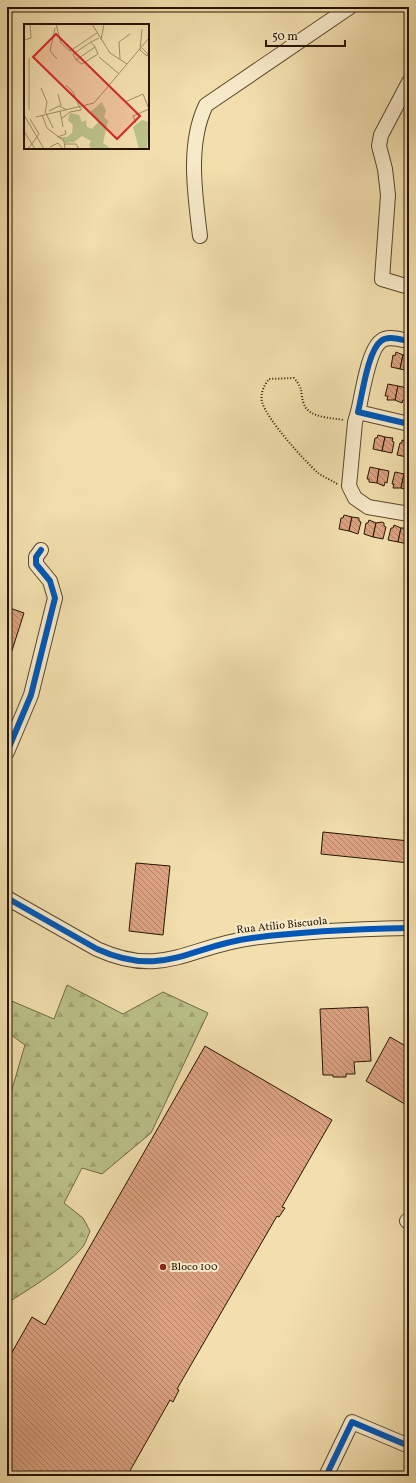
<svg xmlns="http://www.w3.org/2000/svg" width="416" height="1483" font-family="Vollkorn,serif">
  <defs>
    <pattern id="forest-firs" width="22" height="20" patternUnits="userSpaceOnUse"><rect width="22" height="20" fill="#bbc189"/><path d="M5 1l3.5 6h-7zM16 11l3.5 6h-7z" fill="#a1a574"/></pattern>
    <pattern id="building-back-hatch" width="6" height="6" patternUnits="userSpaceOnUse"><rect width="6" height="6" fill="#dca282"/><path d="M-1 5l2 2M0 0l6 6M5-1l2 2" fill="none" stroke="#b28368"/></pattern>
  </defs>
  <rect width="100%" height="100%" fill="#f2dfad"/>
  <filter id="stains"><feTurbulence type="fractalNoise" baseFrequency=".005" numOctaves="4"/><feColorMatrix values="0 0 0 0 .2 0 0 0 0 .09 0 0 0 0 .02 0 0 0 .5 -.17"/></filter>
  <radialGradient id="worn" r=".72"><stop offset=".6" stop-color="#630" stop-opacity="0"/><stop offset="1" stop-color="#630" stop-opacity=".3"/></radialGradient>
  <path fill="url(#forest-firs)" stroke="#706a45" d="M67 985 123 1014 163 992 208 1013 151 1133 102 1174 82 1168 64 1203 83 1218 90 1231C88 1236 86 1241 84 1245 73 1262 25 1292 7 1303V1137L12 1089 25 1045 7 1032V999L54 1019Z"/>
  <g fill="url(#building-back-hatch)" stroke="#261401">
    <path d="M396 352 403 355 400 369 391 367 393 355 395 356Z"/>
    <path d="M403 355H409V371L400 369Z"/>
    <path d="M388 384 398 386 395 400H387L388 396H385Z"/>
    <path d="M398 386 407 388 405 400H403L402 403 395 400Z"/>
    <path d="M378 435 385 437 382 451 373 449 375 438H377Z"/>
    <path d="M385 437 393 438 392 441 394 442 392 453 382 451Z"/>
    <path d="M402 440 409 442 407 457 397 455 400 443H402Z"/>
    <path d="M370 467 379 469 377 483 369 482V479H367Z"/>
    <path d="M379 469 389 471 387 483 385 482 384 486 377 483Z"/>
    <path d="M395 472 404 474 401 488H393L394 484H392Z"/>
    <path d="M404 474 409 475V491L401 488Z"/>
    <path d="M344 515 352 517 349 531 339 529 341 518H343Z"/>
    <path d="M352 517 359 518V521L361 522 358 534 349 531Z"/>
    <path d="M369 520 376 523 373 537 364 534 366 523H368Z"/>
    <path d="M382 522 384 523V526L386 527 383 539 373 537 376 523Z"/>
    <path d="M394 525 401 528 398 542 388 540 391 528H393Z"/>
    <path d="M401 528H409L408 544 398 542Z"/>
    <path d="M7 607 24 613 7 666Z"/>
    <path d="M323 832 409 841V863L321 854Z"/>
    <path d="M136 863 170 866 163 935 129 931Z"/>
    <path d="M368 1007 371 1061 354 1062 355 1074H346V1077H333V1075H323L320 1009Z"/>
    <path d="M390 1037 409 1048 408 1106 366 1081Z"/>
    <path d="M205 1046 332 1120 282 1207 285 1208 279 1217 277 1216 177 1389 179 1390 173 1402 170 1400 127 1476H7V1361L32 1317 45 1325Z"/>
  </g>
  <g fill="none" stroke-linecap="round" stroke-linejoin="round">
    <g stroke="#59472c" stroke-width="16">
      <g id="minor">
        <path d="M409 82 381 135 379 146 385 169 388 195 382 279 409 287"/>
        <path d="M200 236C195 194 187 144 206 105L350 7"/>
        <path d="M409 341C401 340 388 335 381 341 368 350 362 396 358 412L409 424"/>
        <path d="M358 412 355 422 349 486 355 498 368 507 409 514"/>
        <path d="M7 752 31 695 55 598 50 581 36 564V557L41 550"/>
        <path d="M7 898 97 949C163 979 189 946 252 938 304 931 357 929 409 928"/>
        <path d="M407 1221 409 1222"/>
        <path d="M326 1476 352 1422 409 1446"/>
      </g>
    </g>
    <path stroke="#261401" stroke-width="2" stroke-dasharray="1 2" stroke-linecap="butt" d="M337 484C331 480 324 477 318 473 303 459 268 421 262 402 260 394 264 385 269 379L294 378C305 391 299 391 304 404 308 418 333 418 344 420"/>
    <use href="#minor" stroke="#f7eaca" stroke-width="14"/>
    <g stroke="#f7eaca" stroke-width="8">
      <g id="cycleway">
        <path d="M409 341C401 340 388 335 381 341 368 350 362 396 358 412L409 424"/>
        <path d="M7 752 31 695 55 598 50 581 36 564V557L41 550"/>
        <path d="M7 898 97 949C163 979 189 946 252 938 304 931 357 929 409 928"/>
        <path d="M326 1476 352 1422 409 1446"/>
      </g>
    </g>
    <use href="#cycleway" stroke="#0057b8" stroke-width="6"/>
  </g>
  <circle fill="#8f2418" stroke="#f7eaca" stroke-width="1.5" cx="163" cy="1267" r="4"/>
  <g text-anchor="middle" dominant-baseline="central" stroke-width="4" stroke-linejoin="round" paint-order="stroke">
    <g font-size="11" fill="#261401" stroke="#f7eaca">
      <text transform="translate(282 926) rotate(-6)">Rua Atílio Biscuola</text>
    </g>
    <g font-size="11" fill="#261401" stroke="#f7eaca" text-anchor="start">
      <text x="171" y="1267">Bloco 100</text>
    </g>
  </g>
  <g transform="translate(24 24)">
    <rect width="125" height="125" fill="#f2dfad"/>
    <path d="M78 78 82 87 80 93 84 97 79 119 87 125H67L65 121 67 117 58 112 50 118 42 119 34 113H43L48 109 49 101 44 96 46 89 55 91 58 98 62 96 63 103 68 105 75 97 66 88ZM118 96 125 98 123 125H115L109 103Z" fill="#bbc189"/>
    <path fill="none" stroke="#a08e68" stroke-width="1" d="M32 0 37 19 46 27 73 9M68 0 86 29 103 40M31 4 26 27 33 35M0 16 7 14 6 0M77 16 80 0M67 18 71 23 52 36 49 30 67 18 75 14M118 24 124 30 123 32 116 26 118 5M75 33 94 49M96 35 95 18 106 10M52 36 58 40 74 30 71 23M42 61 49 68 56 84M17 64 23 78 21 89M34 70 37 82M101 78 119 70 125 85M5 86V34M25 87 35 82 43 86M36 87 39 103M22 89 29 104M0 91 20 125M18 91 23 104 40 117 41 125M12 93 70 79 125 14M37 95 46 88 57 86V84M112 99 109 92 125 85M0 107 11 125M33 113 42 110 41 106M41 120H52L55 125M26 123 34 119 39 125M4 125 15 110 6 95"/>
    <path fill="#d62828" fill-opacity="0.15" stroke="#d62828" stroke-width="2" d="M32 10 116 92 93 115 9 33Z"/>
    <rect width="125" height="125" fill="none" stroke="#261401" stroke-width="2"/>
  </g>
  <rect width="416" height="1483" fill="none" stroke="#f2dfad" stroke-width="24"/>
  <rect x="8" y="8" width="400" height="1467" fill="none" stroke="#261401" stroke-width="2"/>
  <rect x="12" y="12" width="392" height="1459" fill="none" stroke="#261401"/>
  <path d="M266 40v6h79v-6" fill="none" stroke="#261401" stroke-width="2"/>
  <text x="272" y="40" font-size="12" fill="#261401" stroke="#f7eaca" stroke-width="3" paint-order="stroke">50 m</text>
  <rect width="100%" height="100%" filter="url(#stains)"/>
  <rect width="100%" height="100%" fill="url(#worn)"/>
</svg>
